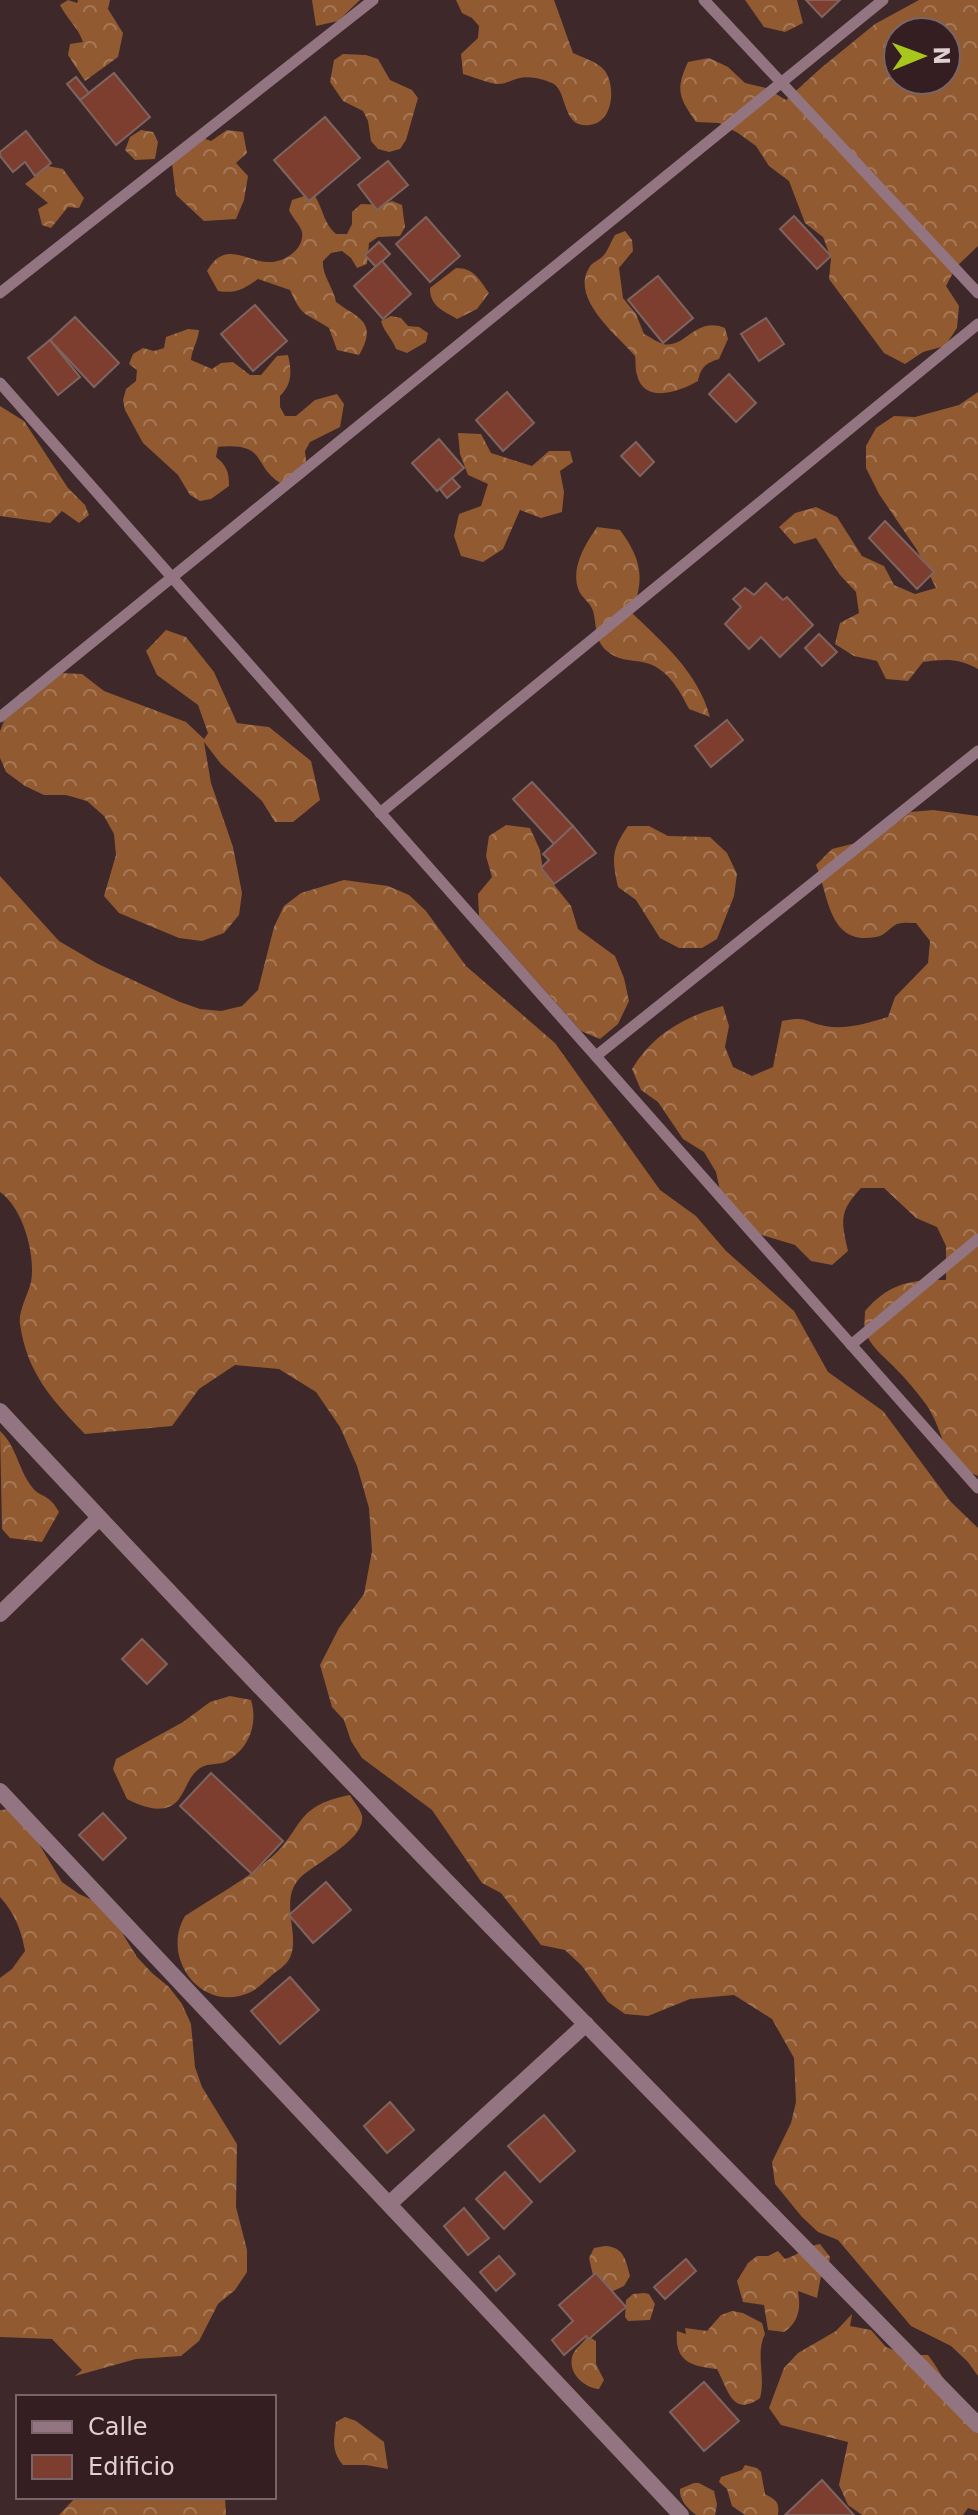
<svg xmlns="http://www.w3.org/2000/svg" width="978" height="2515" font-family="'DejaVu Sans',sans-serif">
  <defs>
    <pattern id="forest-crowns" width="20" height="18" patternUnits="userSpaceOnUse" patternTransform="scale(2)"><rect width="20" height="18" fill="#915a31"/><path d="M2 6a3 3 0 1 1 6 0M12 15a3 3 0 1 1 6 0" fill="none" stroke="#a57857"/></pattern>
  </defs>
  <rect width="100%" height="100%" fill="#3f282a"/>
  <g fill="url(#forest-crowns)" fill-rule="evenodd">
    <path d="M68 0 77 3 78 0H110L108 9 123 33 118 57 85 81 68 55 70 44 83 42C78 27 67 19 60 5Z"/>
    <path d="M312 0H360L338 21 316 26Z"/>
    <path d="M456 0H554L573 53C583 58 597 61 605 71 615 85 614 118 594 124 560 133 569 90 552 83 541 78 527 75 516 79 510 81 505 84 498 84 487 83 474 77 463 74L461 54 478 38 479 26 472 18 462 13Z"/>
    <path d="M745 0H797L803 23 785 32 764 27Z"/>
    <path d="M919 0H978V246L956 267 946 286 959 306 957 328 945 346 923 352 905 364 884 353 829 279 831 258 823 237 805 223 789 181 769 166 756 146 738 133 719 123 696 122C679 98 675 90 688 62L709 58 728 67 745 83 766 88 786 100 821 68 875 24ZM898 32H946V80H898Z"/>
    <path d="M343 54 366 55 378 59 390 80 412 90 418 98 406 140 400 149 389 152 378 149 371 141 368 121 363 111 343 101 330 82 334 60Z"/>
    <path d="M141 130 153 132 158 142 155 159 135 160 125 150 130 137Z"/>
    <path d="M227 130 243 132 247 153 236 163 248 176 244 200 236 219 204 221 176 195 172 164 203 138 211 141Z"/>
    <path d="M48 166 63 169 84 198 79 208 68 207 51 228 42 225 38 209 48 203 25 184Z"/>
    <path d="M304 196H315C323 209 324 224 336 234H347L352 224V212L361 204 382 205 392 201 402 205 405 227 400 236 378 237 369 243 367 264 357 268 351 258 342 251 331 253 323 261C322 276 333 286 336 302 357 318 379 321 359 355L337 350 329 328C305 312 303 319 290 290L258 279C244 289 235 294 218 291L207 271C225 240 244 261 268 262 284 263 305 249 302 232 300 225 292 217 289 210L292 200Z"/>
    <path d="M625 231 632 240 633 251 619 268 623 298 636 314 644 334C650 337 657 342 663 344 686 349 695 316 725 328L728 339 719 359C706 363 701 367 698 381 681 391 644 405 637 375 635 369 636 362 635 356 618 336 570 299 589 268 592 262 598 261 603 256 608 251 611 241 615 235Z"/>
    <path d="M456 268C474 268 479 279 489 293L477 309 457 319C442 310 430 306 430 288Z"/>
    <path d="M391 316 401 318 408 326 419 327 428 333 426 342 407 353 396 349C392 338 384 332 381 321Z"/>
    <path d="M188 329 199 330C198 342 192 348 191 360L212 369 221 363 233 362 250 375H261L277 356 288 355C292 372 292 384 280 396V407L285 416H296L315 400 337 394 344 404 340 427 310 442 305 451 306 461 293 481 282 484C251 466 269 442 218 447L216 457C227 466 229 472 229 486L211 499 200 501 190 495 178 475 143 443 125 410 123 400 126 389 136 381 137 370 129 364 133 354 143 348 154 351 164 348 166 337Z"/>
    <path d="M978 392V669C959 658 944 659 923 662L908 681 886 679 877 661 854 656 835 644 840 623 859 613 856 592 840 575 816 538 794 544 779 527 795 513 816 507 837 517 862 556 884 566 894 585 915 594 936 588 917 550 879 494 866 468V446L876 428 894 416 915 417 959 405Z"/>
    <path d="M0 406 24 421 68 488 85 505 89 515 79 523 62 511 50 523 0 516Z"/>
    <path d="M458 433 481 434 491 453 532 466 549 451H570L573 462 560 471 564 492 562 512 541 518 520 510 503 549 483 562 461 556 454 536 459 514 481 506 488 484 468 475 460 454Z"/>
    <path d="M597 527 620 530C641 558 646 580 631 612 663 643 698 672 710 717L689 709C679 689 666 666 642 662 630 660 617 660 607 651 594 640 597 625 593 611 591 603 582 598 579 591 570 568 585 545 597 527Z"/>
    <path d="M166 630 186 637 214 672 237 723 269 727 311 761 320 800 293 822H275L262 801 221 764 204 742 211 783 233 847 242 893 239 915 224 933 202 941 179 938 119 913 104 896 116 855 114 834 104 816 87 801 66 795H44L25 786 6 772 0 758V731L8 711 20 693 59 673 82 674 104 691 186 722 204 739 208 733 198 705 157 675 146 651Z"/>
    <path d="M933 810 978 816V1476C938 1461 947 1433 925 1403 916 1391 906 1379 896 1369 886 1358 874 1350 867 1336 863 1329 865 1319 865 1311 888 1284 910 1279 946 1280V1246L937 1227 916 1218 884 1188H861C839 1212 841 1220 848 1251L832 1265 811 1261 795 1245 752 1232 721 1195 716 1172 704 1152 683 1139 658 1102 641 1090 632 1069C652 1035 685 1016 723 1006L729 1026 725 1047 733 1067 752 1076 773 1067 782 1021C809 1016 803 1022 825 1026 846 1030 868 1023 888 1017L895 997 928 963 930 941 916 923C911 923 903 922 897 924 890 927 885 936 876 937 828 946 829 895 816 865L832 849 876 838 911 812Z"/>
    <path d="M506 825 530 828 540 850 543 871 571 906 578 929 615 956 624 978 629 1001 618 1024 600 1039 581 1031 479 916 478 894 492 877 486 856 489 836Z"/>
    <path d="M628 826H649L668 836 710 837 727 853 737 874 734 896 717 939 702 948H679L660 938 636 900 618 887C612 859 611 850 628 826Z"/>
    <path d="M0 876 59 941 98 964 180 1002 200 1009 221 1011 242 1006 258 990 274 927 284 906 301 893 344 880 388 886 409 895 426 911 466 966 555 1043 660 1190 696 1216 726 1251 794 1311 828 1372 883 1411 950 1501 978 1528V2376L968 2362 951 2346 911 2326 838 2240 818 2232 802 2217 775 2184 772 2162 791 2123 796 2102 795 2078 794 2058 772 2019 734 1995 690 1999 648 2016 625 2014 608 2002 582 1966 565 1950 541 1945 501 1893 482 1883 432 1810 362 1758 351 1741 344 1720 332 1707 320 1665 339 1628 364 1594 372 1551 369 1508 357 1466 340 1427 316 1392 279 1369 235 1365 199 1389 172 1426 85 1434C52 1400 27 1373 20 1324 18 1311 28 1295 31 1282 36 1255 23 1208 0 1192Z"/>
    <path d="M0 1431C17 1447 18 1469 32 1487 40 1498 49 1493 59 1512L42 1542 10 1538 2 1529Z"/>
    <path d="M230 1696 251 1700C258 1723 250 1747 229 1760 221 1766 209 1762 200 1768 188 1777 187 1788 179 1799 166 1816 142 1807 127 1799L113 1769 116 1759 183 1722 210 1702Z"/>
    <path d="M350 1795C354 1802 361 1810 362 1816 366 1840 313 1864 299 1879 278 1902 303 1939 288 1961 284 1967 275 1972 270 1977 264 1982 257 1989 251 1992 202 2015 160 1958 185 1916 212 1898 242 1882 267 1861 305 1831 291 1806 350 1795Z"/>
    <path d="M13 1809 39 1844 62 1882 79 1894 99 1903 117 1916 124 1936 137 1957 152 1973 169 1987 182 2004 191 2024 195 2067 202 2087 237 2144 236 2207 247 2250V2272L235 2290 218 2304 199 2341 181 2356 136 2359 75 2376 82 2370 52 2339 0 2337V1978L12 1969 25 1951C21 1929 15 1914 0 1897V1810Z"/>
    <path d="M820 2244 830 2257 829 2263 823 2265 817 2298 798 2291C801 2308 799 2322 784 2332L768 2330 764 2305 743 2302 737 2281 748 2263 757 2256H768L778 2251 785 2259C799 2255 806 2246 820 2244Z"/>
    <path d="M605 2246C624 2247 626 2260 630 2276L624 2286 611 2292 594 2280 589 2258 594 2248Z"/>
    <path d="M644 2293 649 2294 655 2304 650 2320 628 2321 625 2317 626 2300 633 2294Z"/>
    <path d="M732 2311 743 2313 762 2323 765 2334C755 2354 766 2377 760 2398 732 2418 728 2389 717 2369 692 2366 674 2362 677 2331L686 2334 685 2328 707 2331 721 2315Z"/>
    <path d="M852 2314 850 2326 871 2330 886 2347 906 2355H928C947 2380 952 2403 978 2422V2511L968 2508 963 2515H862L848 2505 839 2485 848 2442 781 2425 769 2408 784 2368 798 2353 836 2331Z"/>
    <path d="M586 2338H591L596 2341V2364L604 2380 599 2389C584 2388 566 2372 573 2354 576 2348 583 2343 586 2338Z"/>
    <path d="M345 2417 356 2421 384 2442 388 2469 366 2465H343C331 2451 334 2439 336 2422Z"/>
    <path d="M745 2465 757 2468 761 2472 765 2494C775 2500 780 2501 778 2515H745L732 2506 727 2489 719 2482 721 2477 742 2470Z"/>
    <path d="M694 2483H699L714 2491 717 2504 715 2515H696C688 2509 679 2500 680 2489Z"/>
    <path d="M76 2497H225L226 2515H59Z"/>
  </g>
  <g fill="#7d3e30" stroke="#7e645e" stroke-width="2">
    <path d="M806 0H840L822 17Z"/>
    <path d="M114 73 150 117 116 145 80 100Z"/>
    <path d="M76 77 89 93 80 100 67 84Z"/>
    <path d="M325 117 360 158 309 201 274 160Z"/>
    <path d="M26 131 51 163 35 176 25 162 13 172 0 156V152Z"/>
    <path d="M388 161 408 185 377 210 358 185Z"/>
    <path d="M794 216 831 256 817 269 780 229Z"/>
    <path d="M426 217 460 256 430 282 396 244Z"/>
    <path d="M379 242 390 254 376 267 365 255Z"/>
    <path d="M382 261 411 294 383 319 354 286Z"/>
    <path d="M658 276 693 318 663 343 628 300Z"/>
    <path d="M255 305 287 341 253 371 221 334Z"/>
    <path d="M75 317 119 363 94 387 50 340Z"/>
    <path d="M766 318 784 344 759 361 741 334Z"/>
    <path d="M50 340 80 377 58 395 28 358Z"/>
    <path d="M729 374 756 403 736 422 709 394Z"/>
    <path d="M507 392 534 423 503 451 476 420Z"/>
    <path d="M439 439 464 468 437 491 412 463Z"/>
    <path d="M636 442 654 462 640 476 621 456Z"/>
    <path d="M452 478 460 487 447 498 440 489Z"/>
    <path d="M885 521 934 572 917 589 869 538Z"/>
    <path d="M766 583 783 600 787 597 813 625 780 657 761 637 749 649 725 624 741 607 733 599 745 588 754 595Z"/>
    <path d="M819 634 837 652 822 666 805 648Z"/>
    <path d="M727 720 743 740 711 767 695 746Z"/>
    <path d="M532 782 573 826 554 844 513 799Z"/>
    <path d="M573 826 596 853 554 884 541 868 549 860 543 854Z"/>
    <path d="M142 1639 167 1664 147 1684 122 1659Z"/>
    <path d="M211 1773 283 1841 252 1874 180 1806Z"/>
    <path d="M103 1813 126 1838 103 1860 79 1835Z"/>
    <path d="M326 1882 351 1910 313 1943 289 1915Z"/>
    <path d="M290 1977 319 2010 280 2044 251 2011Z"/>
    <path d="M390 2102 414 2130 387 2153 364 2126Z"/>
    <path d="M544 2115 575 2151 540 2182 508 2146Z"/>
    <path d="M505 2172 532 2202 504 2229 476 2199Z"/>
    <path d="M464 2208 489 2238 468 2255 444 2226Z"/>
    <path d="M499 2256 515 2274 496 2291 480 2272Z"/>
    <path d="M686 2259 696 2271 665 2299 654 2287Z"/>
    <path d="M596 2273 626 2307 589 2339 586 2336 564 2355 552 2340 573 2321 559 2305Z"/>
    <path d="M704 2382 739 2421 704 2451 670 2412Z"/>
    <path d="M822 2480 854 2515H785Z"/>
  </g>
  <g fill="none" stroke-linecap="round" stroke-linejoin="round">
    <g stroke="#937582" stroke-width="11">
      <path d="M704 0 978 293"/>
      <path d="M0 293 373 0"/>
      <path d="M0 383 978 1488"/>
      <path d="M0 717 883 0"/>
      <path d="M380 813 978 324"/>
      <path d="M596 1056 978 751"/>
      <path d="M851 1345 978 1239"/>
    </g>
    <g stroke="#937582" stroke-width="16">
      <path d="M0 1411C319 1755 650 2090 978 2425"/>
      <path d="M0 1614 99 1518"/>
      <path d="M0 1791 681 2515"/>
      <path d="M389 2204 586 2024"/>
    </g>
  </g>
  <rect x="16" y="2395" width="260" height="104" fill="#341e21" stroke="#796567" stroke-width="2"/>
  <rect x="32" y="2421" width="40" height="12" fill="#937582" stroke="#796567" stroke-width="2"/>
  <text x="88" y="2435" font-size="24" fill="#e0d0d1">Calle</text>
  <rect x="32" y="2455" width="40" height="24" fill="#7d3e30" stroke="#796567" stroke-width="2"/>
  <text x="88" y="2475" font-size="24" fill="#e0d0d1">Edificio</text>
  <g transform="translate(922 56) rotate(89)"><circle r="38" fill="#341e21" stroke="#796567" stroke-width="2"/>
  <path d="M0-6L14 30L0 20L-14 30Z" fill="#a8c71d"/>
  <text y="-12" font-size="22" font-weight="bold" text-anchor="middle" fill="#e0d0d1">N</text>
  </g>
</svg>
